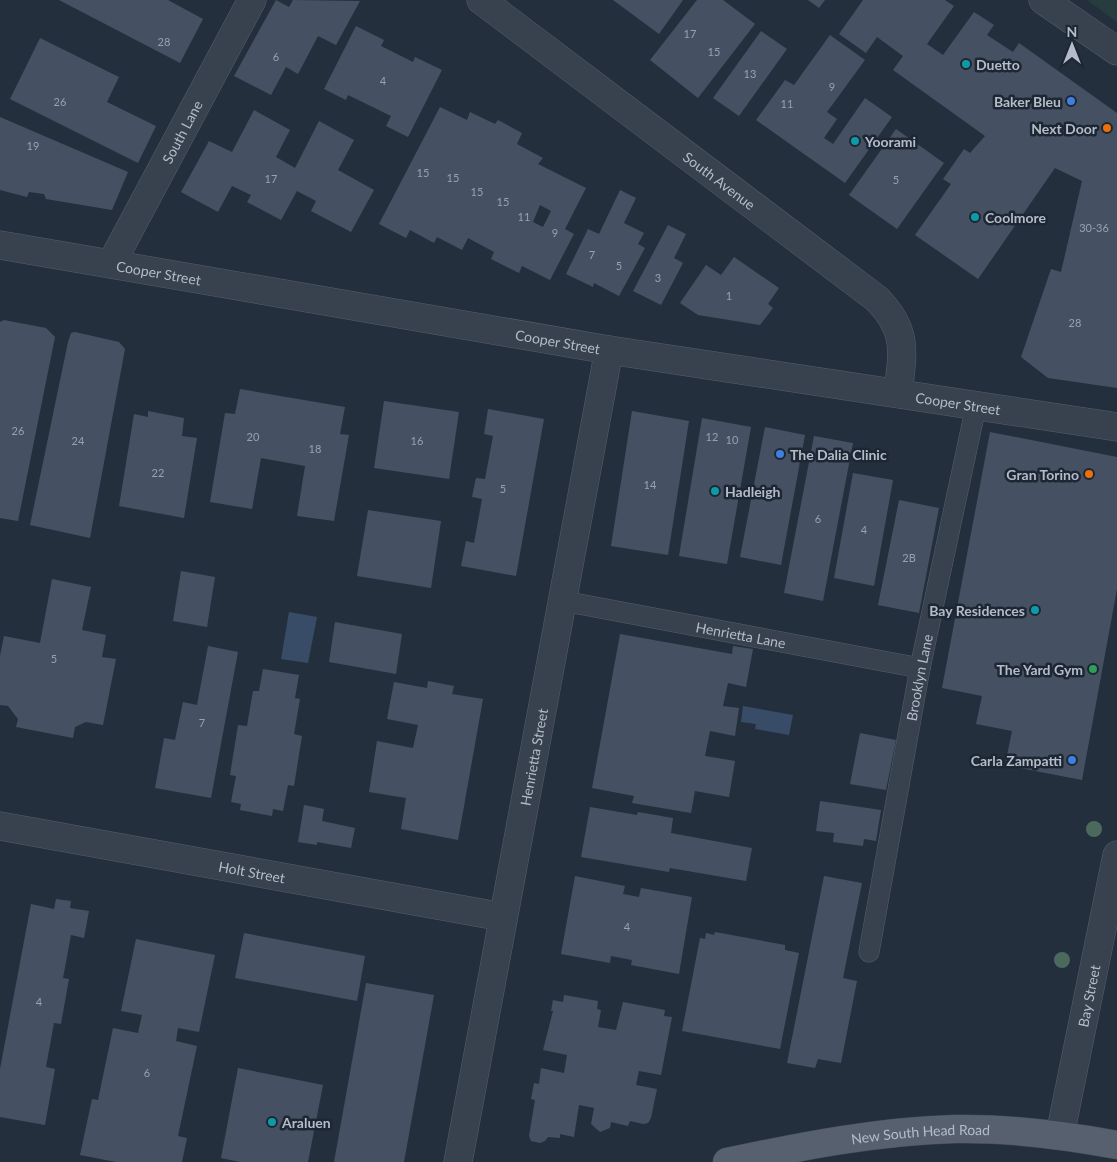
<svg xmlns="http://www.w3.org/2000/svg" width="1117" height="1162" font-family="Lato,sans-serif">
  <rect width="100%" height="100%" fill="#242f3e"/>
  <path fill="#263c3f" d="M1087 0H1117V22Z"/>
  <g fill="#394c67">
    <path d="M289 612 317 617 308 663 281 659Z"/>
    <path d="M743 706 793 715 789 735 755 729 756 724 741 722Z"/>
  </g>
  <g fill="#455162" fill-rule="evenodd">
    <path d="M59 0H168L203 19 180 63Z"/>
    <path d="M276 0 289 7 293 0 360 1 336 45 318 36 298 74 286 67 271 95 234 76Z"/>
    <path d="M613 0H683L659 34Z"/>
    <path d="M697 0H723L755 24 698 98 650 60Z"/>
    <path d="M808 0H825L819 8Z"/>
    <path d="M863 0H945L954 6 927 44 943 55 974 12 994 25 987 35 1013 52 1019 43 1117 113V388L1048 378 1021 357 1051 269 1061 272 1082 181 1055 168 978 279 915 235 951 184 943 179 964 149 970 153 985 136 893 70 903 56 877 37 866 53 839 34Z"/>
    <path d="M356 26 384 40 381 46 413 62 415 57 442 70 408 137 386 126 391 116 348 95 346 100 324 89Z"/>
    <path d="M761 31 787 49 739 116 713 98Z"/>
    <path d="M830 35 865 60 827 112 837 119 824 138 833 144 865 98 892 117 845 183 756 120 785 80 794 85Z"/>
    <path d="M40 38 119 77 107 102 156 126 138 163 10 99Z"/>
    <path d="M440 107 467 120 470 112 495 124 498 120 522 133 517 144 543 158 538 164 586 188 565 229 574 234 550 280 522 266 519 273 491 259 494 252 468 238 462 250 437 237 434 243 410 230 406 238 379 224ZM540 205 551 211 543 227 533 222Z"/>
    <path d="M254 110 290 130 276 157 295 168 319 121 354 140 338 170 374 190 351 232 311 211 316 201 297 191 281 220 247 202 251 195 232 186 218 212 181 192 209 141 232 152Z"/>
    <path d="M0 117 128 172 112 210 46 199 44 194 29 192 27 197 0 190Z"/>
    <path d="M896 129 944 163 897 229 849 195Z"/>
    <path d="M620 190 636 198 624 223 644 233 638 244 645 248 619 296 594 283 593 287 566 274 588 229 599 234Z"/>
    <path d="M668 225 686 234 674 258 683 263 661 305 633 291Z"/>
    <path d="M734 257 779 288 768 304 773 308 760 325 698 315 680 303 706 265 721 275Z"/>
    <path d="M4 320 46 328 55 337 18 521 0 518V322Z"/>
    <path d="M75 332 119 342 125 349 90 538 30 525 68 342 71 333Z"/>
    <path d="M240 389 345 407 340 434 349 435 334 521 297 516 305 466 261 458 252 509 210 502 225 413 235 414Z"/>
    <path d="M384 401 459 412 449 479 374 468Z"/>
    <path d="M488 409 544 419 516 576 461 566 466 541 474 543 482 499 472 497 476 478 485 479 493 436 484 434Z"/>
    <path d="M148 411 184 418 182 436 197 438 184 518 119 506 134 414 148 417Z"/>
    <path d="M632 411 689 421 668 555 611 546Z"/>
    <path d="M702 418 751 427 727 564 679 556Z"/>
    <path d="M765 427 805 435 781 565 740 557Z"/>
    <path d="M990 432 1117 457V589L1082 780 1005 765 1012 731 976 724 982 696 942 688Z"/>
    <path d="M814 436 853 443 823 601 784 593Z"/>
    <path d="M853 473 893 480 874 586 834 578Z"/>
    <path d="M899 500 939 508 919 613 878 605Z"/>
    <path d="M368 510 441 521 431 588 357 576Z"/>
    <path d="M181 571 215 577 207 627 173 621Z"/>
    <path d="M52 579 91 587 82 630 106 635 102 657 116 659 103 725 86 722 75 727 73 738 16 727 18 719 8 706 0 705V656L4 636 40 643Z"/>
    <path d="M335 622 402 634 396 674 329 662Z"/>
    <path d="M620 634 732 654 733 646 753 649 746 687 728 683 723 706 739 708 735 736 710 731 705 756 735 761 729 797 695 791 691 813 632 803 634 796 592 788Z"/>
    <path d="M208 646 238 652 211 798 155 788 164 738 175 740 183 702 197 705Z"/>
    <path d="M263 669 299 675 295 698 300 699 294 734 302 736 294 786 288 785 283 811 273 809 272 816 240 810 241 804 231 802 236 776 230 775 238 725 247 726 253 691H259Z"/>
    <path d="M428 681 454 686 452 694 483 699 458 840 401 829 406 798 369 792 377 741 413 748 418 725 387 719 394 682 427 688Z"/>
    <path d="M860 733 896 740 886 790 850 784Z"/>
    <path d="M820 801 881 810 876 841 864 839 863 846 833 842 834 833 816 831Z"/>
    <path d="M304 805 324 809 322 821 355 828 351 848 317 842V845L298 842Z"/>
    <path d="M590 807 637 815 638 812 673 818 671 833 752 848 746 881 670 868 669 872 581 857Z"/>
    <path d="M575 876 625 886 623 894 639 897 641 888 692 897 679 974 631 965 632 960 611 956 610 963 561 954Z"/>
    <path d="M824 876 862 883 843 978 857 981 841 1063 818 1059 815 1068 787 1063Z"/>
    <path d="M56 899 71 901 70 908 89 911 84 938 71 935 63 978 69 979 61 1024 54 1023 46 1067 55 1069 45 1125 0 1117V1069L31 904 54 909Z"/>
    <path d="M715 932 785 945V950L799 953 780 1049 682 1031 700 938 705 939 706 933 714 935Z"/>
    <path d="M244 933 365 956 357 1001 235 978Z"/>
    <path d="M136 939 215 955 199 1032 178 1028 176 1041 197 1046 178 1136 187 1138 182 1162H116L80 1155 92 1099 98 1100 113 1028 138 1033 142 1015 121 1011Z"/>
    <path d="M366 983 434 995 404 1162H334Z"/>
    <path d="M564 995 598 1001 597 1009 601 1010 598 1027 616 1030 623 1002 665 1010 664 1016 672 1017 661 1075 639 1071 636 1085 657 1089 651 1118 648 1123 643 1124 630 1121 628 1126 611 1122 610 1128 600 1132 591 1124 594 1108 579 1105 574 1137 560 1134V1138L548 1137 545 1141 540 1143 531 1141 529 1136 535 1100 531 1099 534 1083 539 1084 541 1068 564 1073 567 1055 543 1050 553 1011H551L553 1000 563 1002Z"/>
    <path d="M238 1068 323 1085 308 1162H240L221 1158Z"/>
  </g>
  <g fill="none" stroke-linecap="round" stroke-linejoin="round">
    <g stroke="#565f6c" stroke-width="21">
      <g id="service">
        <path id="s1" d="M563 601 920 668"/>
        <path id="s2" d="M869 952 920 668 976 406"/>
      </g>
    </g>
    <g stroke="#565f6c" stroke-width="29">
      <g id="minor">
        <path id="s3" d="M481 0 877 299C908 331 903 351 898 393"/>
        <path d="M1043 0 1117 51"/>
        <path id="s4" d="M0 245 609 350 1117 427"/>
        <path id="s5" d="M111 264 252 0"/>
        <path id="s6" d="M0 826 503 917"/>
        <path id="s7" d="M458 1162 609 350"/>
      </g>
    </g>
    <g stroke="#565f6c" stroke-width="29">
      <g id="tertiary">
        <path id="s8" d="M1060 1135 1117 855"/>
      </g>
    </g>
    <g stroke="#414a57" stroke-width="29">
      <g id="primary">
        <path id="s9" d="M727 1162C802 1146 879 1131 955 1129 1010 1128 1063 1135 1117 1145"/>
      </g>
    </g>
    <use href="#service" stroke="#38414e" stroke-width="20"/>
    <use href="#minor" stroke="#38414e" stroke-width="28"/>
    <use href="#tertiary" stroke="#38414e" stroke-width="28"/>
    <use href="#primary" stroke="#56606e" stroke-width="28"/>
  </g>
  <g fill="#4b6a5d">
    <circle cx="1094" cy="829" r="8"/>
    <circle cx="1062" cy="960" r="8"/>
  </g>
  <g fill="#0f9aa8" stroke="#1d2633" stroke-width="2">
    <circle cx="966" cy="64" r="5"/>
    <circle cx="855" cy="141" r="5"/>
    <circle cx="975" cy="217" r="5"/>
    <circle cx="715" cy="491" r="5"/>
    <circle cx="1035" cy="610" r="5"/>
    <circle cx="272" cy="1122" r="5"/>
  </g>
  <g fill="#3f7fe0" stroke="#1d2633" stroke-width="2">
    <circle cx="1071" cy="101" r="5"/>
    <circle cx="780" cy="454" r="5"/>
    <circle cx="1072" cy="760" r="5"/>
  </g>
  <g fill="#e8710a" stroke="#1d2633" stroke-width="2">
    <circle cx="1107" cy="128" r="5"/>
    <circle cx="1089" cy="474" r="5"/>
  </g>
  <circle fill="#2e9e5b" stroke="#1d2633" stroke-width="2" cx="1093" cy="669" r="5"/>
  <g text-anchor="middle" dominant-baseline="central" stroke-width="5" stroke-linejoin="round" paint-order="stroke">
    <g font-size="11" fill="#98a1af">
      <text x="690" y="33">17</text>
      <text x="164" y="41">28</text>
      <text x="714" y="51">15</text>
      <text x="276" y="56">6</text>
      <text x="750" y="73">13</text>
      <text x="383" y="80">4</text>
      <text x="832" y="86">9</text>
      <text x="60" y="101">26</text>
      <text x="787" y="103">11</text>
      <text x="33" y="145">19</text>
      <text x="423" y="172">15</text>
      <text x="453" y="177">15</text>
      <text x="271" y="178">17</text>
      <text x="896" y="179">5</text>
      <text x="477" y="191">15</text>
      <text x="503" y="201">15</text>
      <text x="524" y="216">11</text>
      <text x="1094" y="227">30-36</text>
      <text x="555" y="232">9</text>
      <text x="592" y="254">7</text>
      <text x="619" y="265">5</text>
      <text x="658" y="277">3</text>
      <text x="729" y="295">1</text>
      <text x="1075" y="322">28</text>
      <text x="18" y="430">26</text>
      <text x="253" y="436">20</text>
      <text x="712" y="436">12</text>
      <text x="732" y="439">10</text>
      <text x="78" y="440">24</text>
      <text x="417" y="440">16</text>
      <text x="315" y="448">18</text>
      <text x="158" y="472">22</text>
      <text x="650" y="484">14</text>
      <text x="503" y="488">5</text>
      <text x="818" y="518">6</text>
      <text x="864" y="529">4</text>
      <text x="909" y="557">2B</text>
      <text x="54" y="658">5</text>
      <text x="202" y="722">7</text>
      <text x="627" y="926">4</text>
      <text x="39" y="1001">4</text>
      <text x="147" y="1072">6</text>
    </g>
    <g font-size="14" font-weight="bold" fill="#b4bcc9" stroke="#1d2633" text-anchor="start">
      <text x="976" y="64">Duetto</text>
      <text x="1061" y="101" text-anchor="end">Baker Bleu</text>
      <text x="1097" y="128" text-anchor="end">Next Door</text>
      <text x="865" y="141">Yoorami</text>
      <text x="985" y="217">Coolmore</text>
      <text x="790" y="454">The Dalia Clinic</text>
      <text x="1079" y="474" text-anchor="end">Gran Torino</text>
      <text x="725" y="491">Hadleigh</text>
      <text x="1025" y="610" text-anchor="end">Bay Residences</text>
      <text x="1083" y="669" text-anchor="end">The Yard Gym</text>
      <text x="1062" y="760" text-anchor="end">Carla Zampatti</text>
      <text x="282" y="1122">Araluen</text>
    </g>
    <g font-size="14" fill="#b4bcc9" stroke="#1d2633">
      <text stroke="none"><textPath href="#s5" startOffset="150">South Lane</textPath></text>
      <text stroke="none"><textPath href="#s3" startOffset="299">South Avenue</textPath></text>
      <text stroke="none"><textPath href="#s4" startOffset="161">Cooper Street</textPath></text>
      <text stroke="none"><textPath href="#s4" startOffset="566">Cooper Street</textPath></text>
      <text stroke="none"><textPath href="#s4" startOffset="971">Cooper Street</textPath></text>
      <text stroke="none"><textPath href="#s1" startOffset="181">Henrietta Lane</textPath></text>
      <text stroke="none"><textPath href="#s2" startOffset="279">Brooklyn Lane</textPath></text>
      <text stroke="none"><textPath href="#s7" startOffset="412">Henrietta Street</textPath></text>
      <text stroke="none"><textPath href="#s6" startOffset="256">Holt Street</textPath></text>
      <text stroke="none"><textPath href="#s8" startOffset="142">Bay Street</textPath></text>
      <text stroke="none"><textPath href="#s9" startOffset="196">New South Head Road</textPath></text>
    </g>
  </g>
  <g transform="translate(1072 45)" stroke="#1d2633" stroke-width="4" paint-order="stroke">
  <path d="M0-4L9 19L0 12L-9 19Z" fill="#b4bcc9"/>
  <text y="-8" font-size="14" font-weight="bold" text-anchor="middle" fill="#b4bcc9">N</text>
  </g>
</svg>
